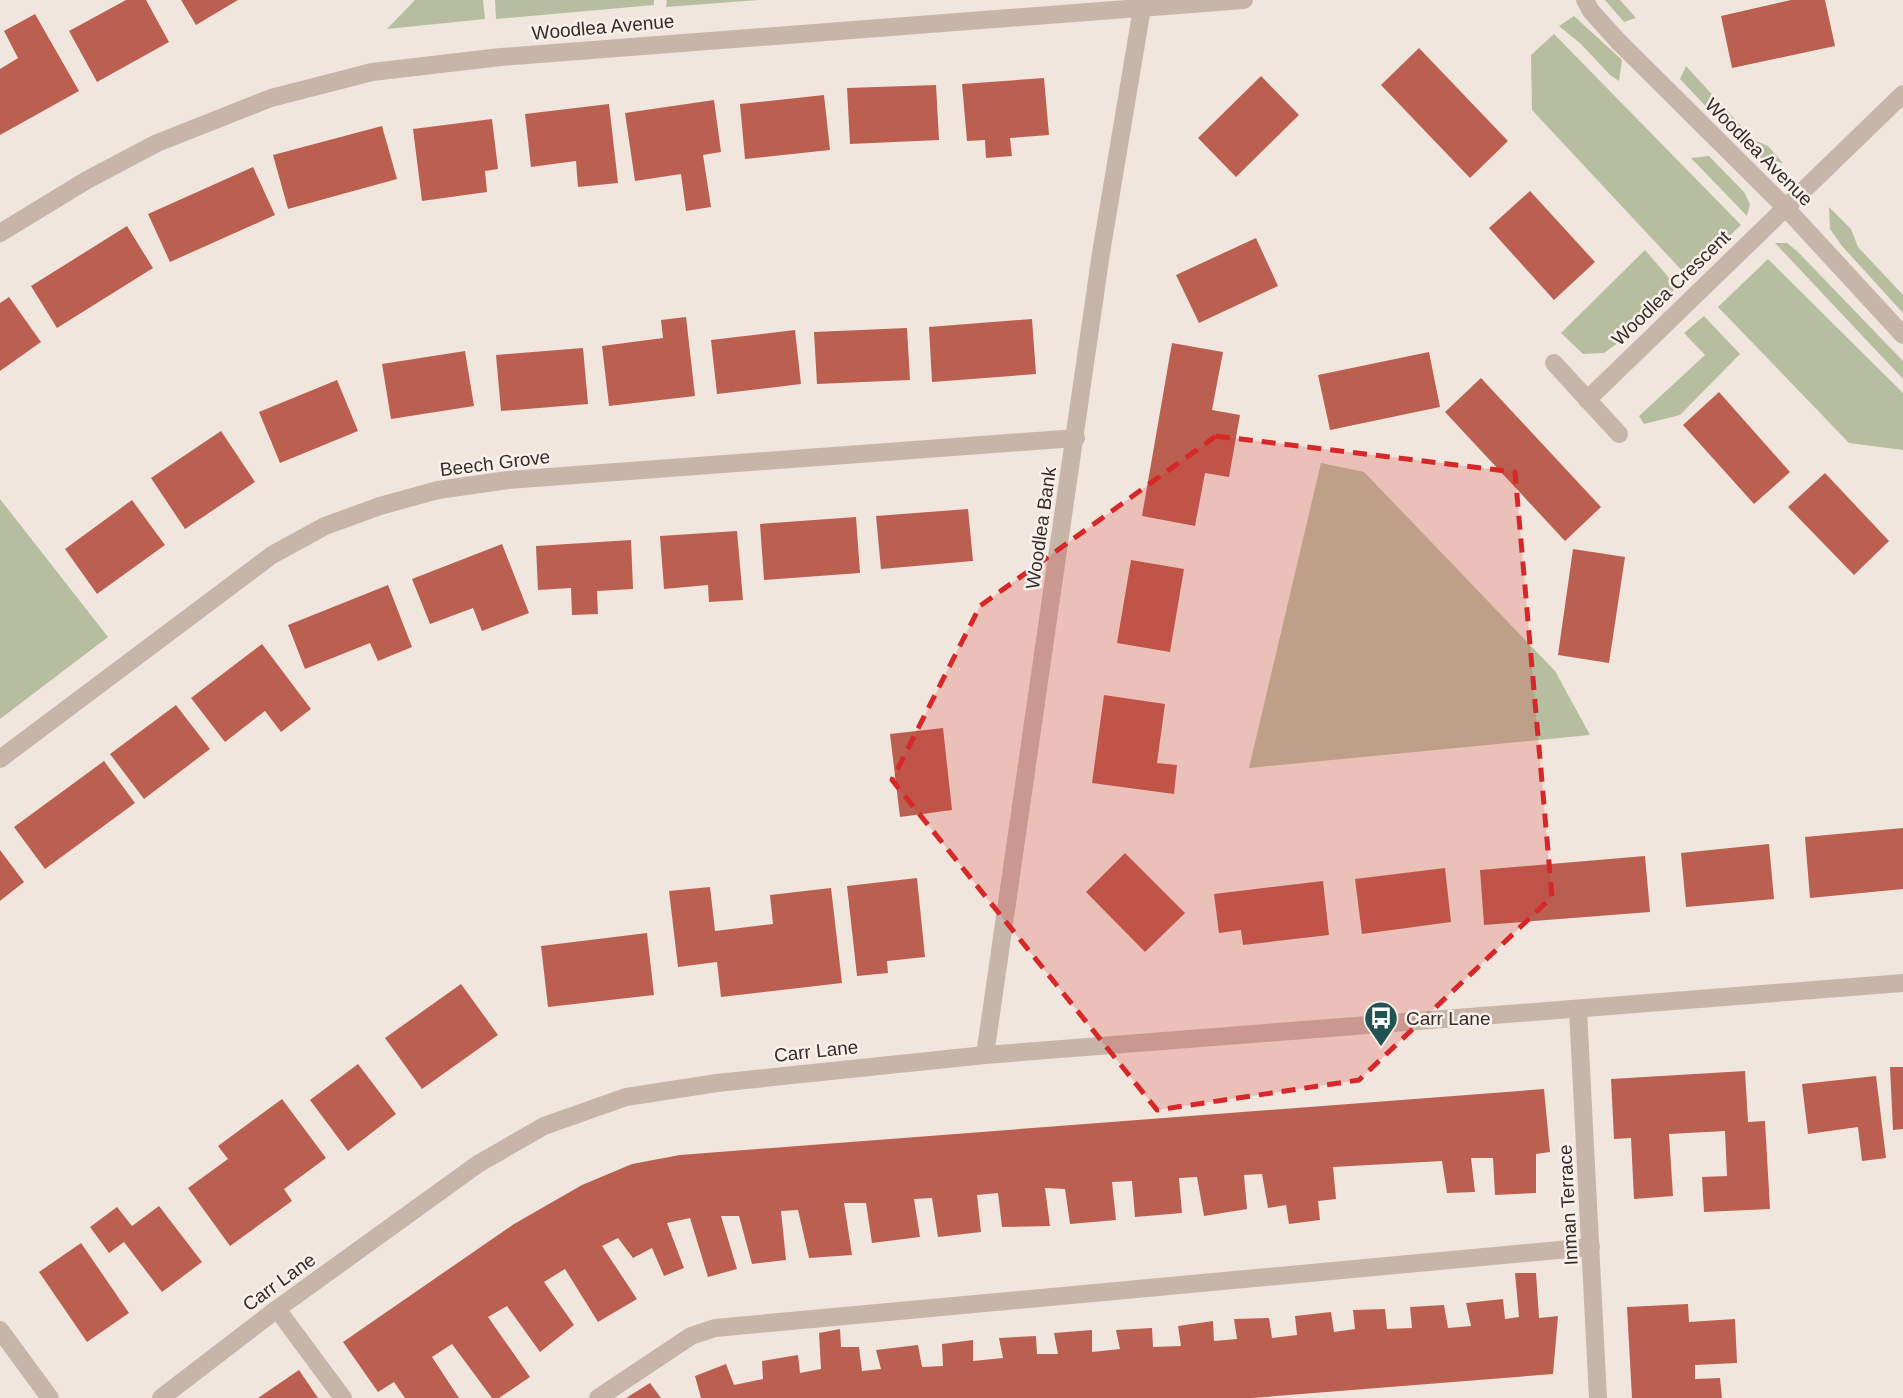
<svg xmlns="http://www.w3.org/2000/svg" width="1903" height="1398" font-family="Arial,sans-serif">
  <rect width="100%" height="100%" fill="#f0e6de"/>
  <g fill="#b7be9f">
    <path d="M415 0H483L485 19 387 29Z"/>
    <path d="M495 0H654V5L496 19Z"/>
    <path d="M667 0H759L666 7Z"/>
    <path d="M1605 0H1620L1636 18 1624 22Z"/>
    <path d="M1574 16 1622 60 1619 81 1610 75 1581 44 1559 26Z"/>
    <path d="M1554 34 1741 225 1687 276 1532 110 1531 55Z"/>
    <path d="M1686 66 1754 140 1768 146 1783 163 1757 157 1746 149 1680 79Z"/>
    <path d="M1709 156 1744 192 1750 204 1747 216 1691 158Z"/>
    <path d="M1829 207 1851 229 1858 247 1903 295V313L1842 246 1830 229Z"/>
    <path d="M1775 243H1787L1797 251 1903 361V379Z"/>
    <path d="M1645 250 1677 287 1622 340 1604 353 1583 354 1561 333Z"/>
    <path d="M1768 259 1903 393V450L1849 443 1718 307Z"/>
    <path d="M1704 316 1740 354 1680 415 1644 424 1639 416 1705 355 1684 333Z"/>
    <path d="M1321 463 1364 472 1555 671 1590 735 1249 768Z"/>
    <path d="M0 499 108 637 0 719Z"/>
  </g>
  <g fill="#bb6050">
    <path d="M126 0H146L169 42 97 82 69 31Z"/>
    <path d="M181 0H238L196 25Z"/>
    <path d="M1791 0H1825L1835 46 1732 68 1721 16Z"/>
    <path d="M35 14 79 91 0 135V69L18 58 4 31Z"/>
    <path d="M1419 48 1508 141 1470 178 1381 85Z"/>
    <path d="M1261 76 1299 115 1236 177 1198 138Z"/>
    <path d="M1044 78 1049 135 1010 138 1012 156 986 158 985 140 967 141 962 84Z"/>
    <path d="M936 85 939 140 850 144 847 88Z"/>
    <path d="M824 95 830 150 745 159 740 104Z"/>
    <path d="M714 100 721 152 703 155 711 207 686 211 681 174 635 181 625 113Z"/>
    <path d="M609 104 618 183 578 187 576 161 531 167 525 114Z"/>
    <path d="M492 119 498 169 485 171 487 192 422 201 413 129Z"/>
    <path d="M382 126 397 179 288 209 273 155Z"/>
    <path d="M253 167 275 215 170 262 148 214Z"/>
    <path d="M1530 191 1595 262 1554 300 1489 228Z"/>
    <path d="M127 226 153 268 57 328 31 286Z"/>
    <path d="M1256 238 1278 286 1199 323 1176 275Z"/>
    <path d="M9 297 41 342 0 371V303Z"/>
    <path d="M686 317 695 396 609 406 602 346 663 338 661 320Z"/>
    <path d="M1032 319 1036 374 932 382 929 327Z"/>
    <path d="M907 328 910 380 817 384 814 332Z"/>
    <path d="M795 330 801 384 717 394 711 340Z"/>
    <path d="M1172 343 1223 352 1212 410 1240 415 1229 477 1205 473 1195 526 1142 516Z"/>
    <path d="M583 348 588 404 501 411 496 355Z"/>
    <path d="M465 351 474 406 391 419 382 364Z"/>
    <path d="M1429 352 1440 407 1330 430 1318 375Z"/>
    <path d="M1481 378 1601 507 1565 541 1445 412Z"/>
    <path d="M337 380 358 431 280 463 259 412Z"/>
    <path d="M1719 392 1790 472 1754 504 1683 425Z"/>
    <path d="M221 431 255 482 185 529 151 478Z"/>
    <path d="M1825 473 1889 541 1854 575 1788 507Z"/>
    <path d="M132 500 165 545 97 594 65 549Z"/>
    <path d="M968 509 973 561 881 569 876 516Z"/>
    <path d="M856 517 860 573 764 580 760 524Z"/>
    <path d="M737 531 743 600 709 602 708 585 664 589 660 536Z"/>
    <path d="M631 540 633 589 597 591 598 614 572 615 571 588 538 590 536 546Z"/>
    <path d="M502 544 529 613 482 631 473 608 430 624 412 579Z"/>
    <path d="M1573 549 1625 557 1609 663 1558 655Z"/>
    <path d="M1131 560 1184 569 1170 652 1117 643Z"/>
    <path d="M388 585 412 647 378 661 370 643 305 669 288 625Z"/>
    <path d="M262 644 311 709 281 732 265 711 225 742 191 698Z"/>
    <path d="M1104 695 1165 704 1157 763 1177 765 1174 794 1092 783Z"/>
    <path d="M176 705 210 749 144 799 110 754Z"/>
    <path d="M943 728 952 810 900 817 890 734Z"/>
    <path d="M104 761 135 803 45 869 14 827Z"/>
    <path d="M1903 828V889L1810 898 1805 837Z"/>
    <path d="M1769 844 1774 899 1686 907 1681 853Z"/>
    <path d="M0 850 24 882 0 901Z"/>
    <path d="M1125 853 1185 913 1145 952 1086 892Z"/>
    <path d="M1645 856 1650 912 1484 925 1480 870Z"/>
    <path d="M1445 868 1451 922 1362 934 1355 879Z"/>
    <path d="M917 878 925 957 887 961 888 973 857 976 847 886Z"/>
    <path d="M1323 881 1329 935 1243 945 1241 930 1219 933 1214 894Z"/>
    <path d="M710 887 715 931 773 924 770 895 831 888 842 983 721 997 717 962 678 967 669 891Z"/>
    <path d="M647 933 654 995 548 1007 541 946Z"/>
    <path d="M461 984 498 1035 422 1089 385 1038Z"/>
    <path d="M358 1064 396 1114 348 1151 310 1100Z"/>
    <path d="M1890 1067H1903V1129L1893 1130Z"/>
    <path d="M1745 1071 1748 1122 1765 1121 1770 1209 1704 1212 1702 1177 1727 1176 1725 1131 1669 1134 1673 1196 1634 1199 1631 1138 1614 1139 1611 1079Z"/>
    <path d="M1876 1076 1886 1158 1862 1161 1858 1127 1808 1134 1802 1084Z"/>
    <path d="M1544 1089 1550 1152 1536 1154V1193L1495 1195 1493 1158H1471L1475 1192 1447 1193 1442 1161 1333 1167 1336 1199 1318 1201 1320 1220 1289 1224 1286 1205 1268 1208 1262 1174 1244 1175 1247 1209 1204 1216 1197 1177 1179 1178 1182 1213 1135 1217 1132 1181 1112 1182 1116 1220 1070 1224 1065 1189 1045 1188 1050 1226 1002 1227 998 1193 977 1195 981 1232 938 1237 932 1198 914 1199 920 1237 872 1243 866 1203H844L852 1255 809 1258 798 1210 781 1211 786 1260 752 1264 739 1216H721L737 1269 708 1277 690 1218 667 1223 684 1268 664 1276 652 1248 633 1258 618 1238 602 1246 637 1299 598 1322 565 1269 544 1282 574 1325 540 1352 507 1306 488 1317 530 1377 499 1398H492L452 1344 432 1357 459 1398H405L394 1382 378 1392 343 1342 514 1224 582 1185 632 1164 680 1155Z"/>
    <path d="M282 1099 326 1158 284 1189 292 1201 230 1246 188 1188 228 1159 218 1146Z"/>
    <path d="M159 1206 202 1262 162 1292 124 1242 109 1253 90 1227 117 1207 132 1226Z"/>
    <path d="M81 1243 129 1313 87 1342 39 1272Z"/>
    <path d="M1515 1273H1536L1539 1318 1558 1316 1553 1374 1252 1398H701L695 1376 726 1364 734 1385 763 1379 762 1361 798 1355 800 1373 821 1369 819 1333 840 1329 841 1347H859L862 1371 881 1369 876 1350 918 1345 922 1367 943 1366 942 1344 973 1340V1361L1003 1358 999 1338 1036 1336 1037 1354H1058L1054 1333 1092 1330V1352L1120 1349 1116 1330 1152 1328 1153 1347 1181 1346 1178 1326 1213 1321 1214 1341 1237 1339 1234 1319 1269 1318 1272 1338 1297 1335 1295 1316 1331 1312 1334 1332 1355 1329 1353 1310 1385 1309 1387 1329 1412 1328 1410 1307 1444 1305 1448 1328 1471 1326 1466 1303 1503 1299 1505 1319 1519 1317Z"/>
    <path d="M1688 1304 1689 1322 1735 1319 1737 1363 1695 1365V1379L1720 1378 1722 1398H1632L1627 1307Z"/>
    <path d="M299 1370 318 1398H258Z"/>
    <path d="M650 1383 661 1398H626Z"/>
  </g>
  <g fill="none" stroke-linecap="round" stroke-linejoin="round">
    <g stroke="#c7b5aa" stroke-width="18">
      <path d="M1585 0 1591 11 1618 41 1785 207 1903 335"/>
      <path d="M0 233 87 180 157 143 271 98 372 72 501 57 1244 0"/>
      <path d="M1554 363 1619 434"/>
      <path d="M1587 400 1903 94"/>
      <path d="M0 759 272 555 325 526 380 506 438 490 508 480 1076 438"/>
      <path d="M1578 1010 1598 1398"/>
      <path d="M985 1055 1101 253 1142 8"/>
      <path d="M277 1309 343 1398"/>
      <path d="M0 1330 50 1398"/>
      <path d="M161 1398 277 1309 478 1164 544 1126 626 1097 717 1083 985 1055 1903 983"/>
      <path d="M598 1398 691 1336 715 1328 1591 1247"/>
    </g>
  </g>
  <path fill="#d62828" fill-opacity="0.2" stroke="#d62828" stroke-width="5" stroke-dasharray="14 9" stroke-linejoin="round" d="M1216 436 1515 472 1552 897 1359 1080 1157 1110 892 780 980 606Z"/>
  <defs>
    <g id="bus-pin" transform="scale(1.75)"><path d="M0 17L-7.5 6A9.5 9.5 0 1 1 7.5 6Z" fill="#225352" stroke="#f8f0ea"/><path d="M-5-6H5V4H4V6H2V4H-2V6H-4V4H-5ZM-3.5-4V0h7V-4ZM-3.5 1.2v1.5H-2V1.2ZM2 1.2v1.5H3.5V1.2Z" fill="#fff"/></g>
  </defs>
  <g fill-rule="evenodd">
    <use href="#bus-pin" x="1381" y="1018"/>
  </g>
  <g text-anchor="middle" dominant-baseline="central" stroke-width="5" stroke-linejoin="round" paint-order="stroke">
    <g font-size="19" fill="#352c29" stroke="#f8f0ea">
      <text transform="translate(603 27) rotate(-5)">Woodlea Avenue</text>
      <text transform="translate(1759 152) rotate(45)">Woodlea Avenue</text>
      <text transform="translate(1671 288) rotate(-44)">Woodlea Crescent</text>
      <text transform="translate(495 463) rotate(-7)">Beech Grove</text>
      <text transform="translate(1041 528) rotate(-82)">Woodlea Bank</text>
      <text transform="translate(816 1051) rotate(-6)">Carr Lane</text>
      <text transform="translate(1568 1205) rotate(-93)">Inman Terrace</text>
      <text transform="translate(279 1282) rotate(-36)">Carr Lane</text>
    </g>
    <g font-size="19" fill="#352c29" stroke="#f8f0ea" text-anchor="start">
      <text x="1406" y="1018">Carr Lane</text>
    </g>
  </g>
</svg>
